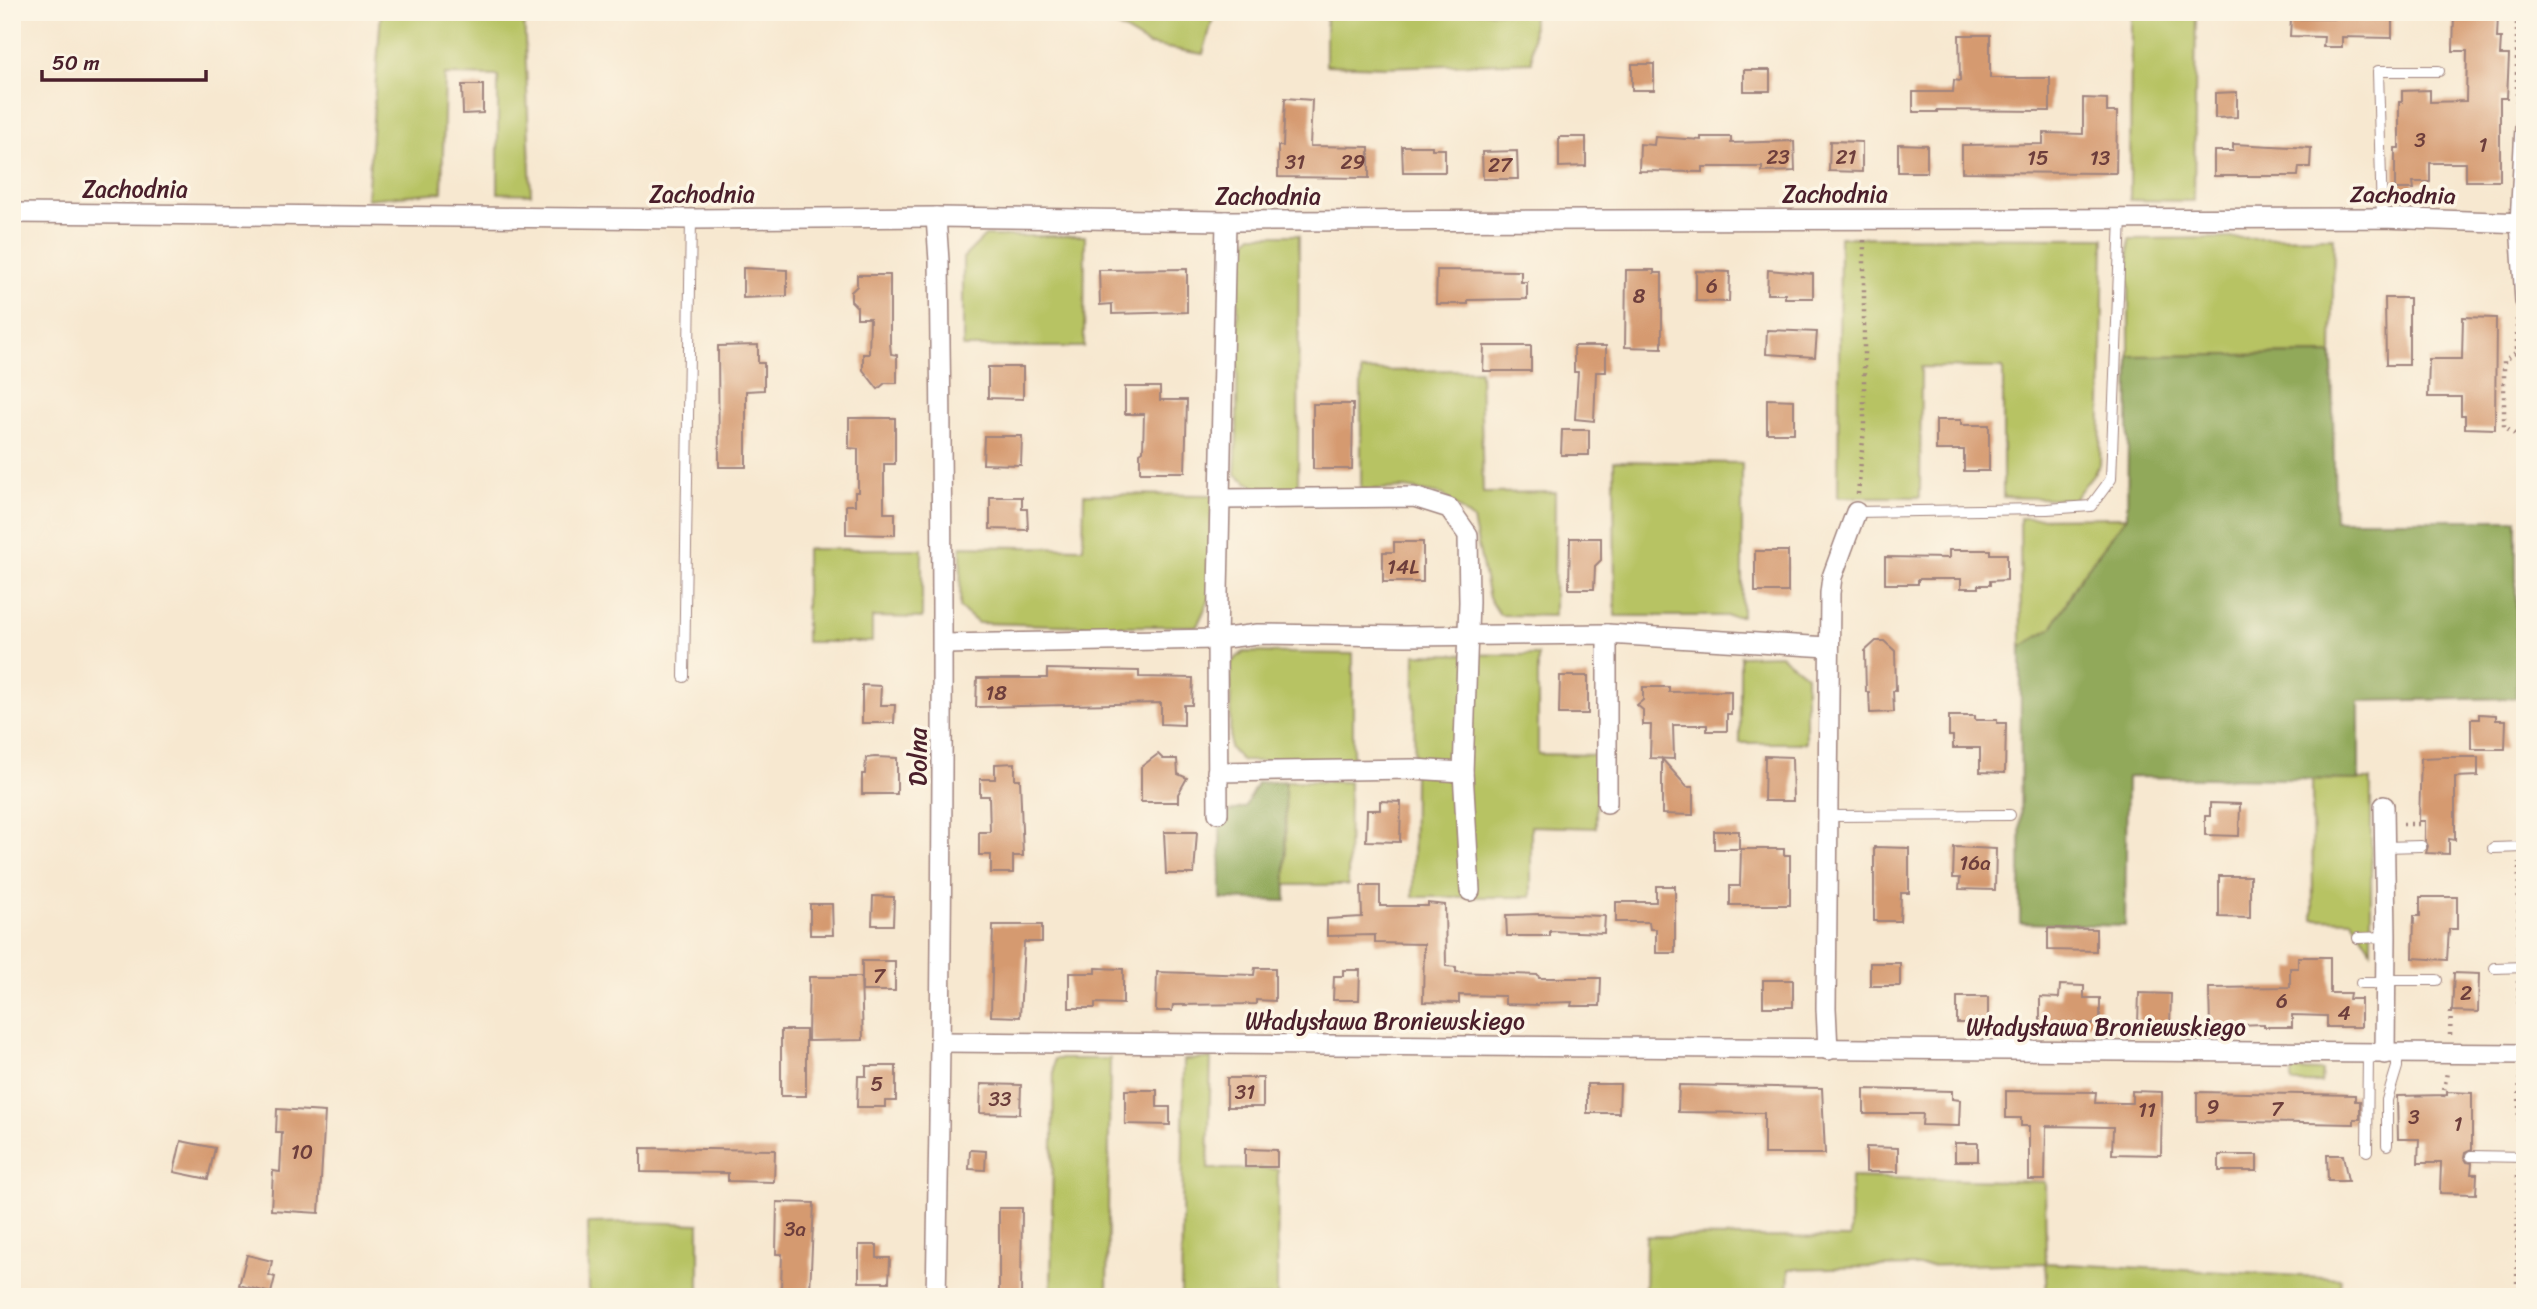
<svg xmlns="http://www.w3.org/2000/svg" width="2537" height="1309" font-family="Sriracha,sans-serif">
  <rect width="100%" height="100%" fill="#fcf5e5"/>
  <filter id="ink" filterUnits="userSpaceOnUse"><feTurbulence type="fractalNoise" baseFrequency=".0143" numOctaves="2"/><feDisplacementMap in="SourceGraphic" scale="14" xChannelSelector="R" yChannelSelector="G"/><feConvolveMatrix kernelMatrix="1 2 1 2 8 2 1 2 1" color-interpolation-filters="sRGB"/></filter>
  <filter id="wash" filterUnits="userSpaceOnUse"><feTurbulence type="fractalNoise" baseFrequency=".00686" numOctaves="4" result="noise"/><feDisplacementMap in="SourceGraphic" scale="28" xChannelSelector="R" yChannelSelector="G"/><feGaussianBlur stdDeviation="1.57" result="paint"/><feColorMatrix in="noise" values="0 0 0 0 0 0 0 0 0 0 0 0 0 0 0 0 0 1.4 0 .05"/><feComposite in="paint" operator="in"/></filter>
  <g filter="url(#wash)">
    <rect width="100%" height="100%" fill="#f7e8d0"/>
    <g fill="#b7c364" stroke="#807148" stroke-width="2">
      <path d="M381 12H524L531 194 498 193V76L445 75 442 192 367 199Z"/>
      <path d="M1093 12H1212L1214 15 1203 54 1149 45Z"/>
      <path d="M1326 12H1533L1532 62 1386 67 1326 65Z"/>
      <path d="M2131 12H2196L2194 201 2130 200Z"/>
      <path d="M1252 235H1299L1298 490H1260L1235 474 1237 435 1238 250Z"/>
      <path d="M985 236H1085L1084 347H963V258Z"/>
      <path d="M1840 237 2104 238 2100 465 2074 499 2003 497V368L1921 367 1920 497H1838Z"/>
      <path d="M2334 237 2332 354 2129 356V239Z"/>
      <path d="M1480 370 1483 493 1555 492 1554 616 1500 615 1489 598 1473 520 1443 495 1405 488 1361 490V371Z"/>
      <path d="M1614 461 1742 463V616H1615Z"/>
      <path d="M1084 494 1212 495 1210 598 1197 626H1087L978 623 960 608 961 546 1083 548Z"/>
      <path d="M2127 517 2082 575 2052 628 2021 647 2020 518Z"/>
      <path d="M806 549H922V618L872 617V642H806Z"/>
      <path d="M1243 652 1353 654V762L1242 761 1230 748 1231 663Z"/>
      <path d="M1415 654 1538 655V754L1596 755V828L1531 826V897H1413Z"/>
      <path d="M1780 655 1806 675V743H1740V656Z"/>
      <path d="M2312 779 2371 780V950L2352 920 2313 919Z"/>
      <path d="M1285 781 1349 782 1348 885H1286Z"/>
      <path d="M1211 1058 1208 1169H1278L1277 1297H1181L1184 1060Z"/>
      <path d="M1054 1059H1110L1107 1297H1051Z"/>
      <path d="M2292 1070 2322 1071 2321 1083H2292Z"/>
      <path d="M1851 1177 2045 1182 2046 1263 2341 1278 2339 1297H2047L2045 1263 1789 1269 1788 1297H1645L1646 1236 1850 1238Z"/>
      <path d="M638 1222 699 1224V1292H589L588 1223Z"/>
    </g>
    <g fill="#91a95a" stroke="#6e6442" stroke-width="2">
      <path d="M2332 354 2335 520H2516V698L2359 701V780L2127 777 2125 926 2020 923 2021 647 2052 628 2082 575 2127 517 2129 356Z"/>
      <path d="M1285 781 1286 901 1221 899 1220 815 1245 807 1257 783Z"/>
    </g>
    <g id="blocks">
      <g fill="#d59a70">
        <path d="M2334 14 2392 15V38L2342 37V47H2323L2324 37 2290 36 2291 19H2334Z"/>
        <path d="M2454 15H2498L2497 38H2501L2500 55H2509L2507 98H2500V181H2466V163H2430V182H2413L2414 189H2395V148H2399V102H2402V91L2430 90V102L2466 101 2467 51H2453Z"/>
        <path d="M1959 35H1990V78H2050V111L1937 110V112H1913V92H1953L1954 80 1960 81Z"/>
        <rect x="1632" y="64" width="22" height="26"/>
        <rect x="1744" y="70" width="26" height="21"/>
        <path d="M462 85H483V113L463 114Z"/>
        <path d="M2237 92V117L2215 118V93Z"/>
        <path d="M1285 98 1312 100 1310 146 1369 147V178L1278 177V146H1283Z"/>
        <path d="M2083 98 2107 99V112H2117L2116 173 1962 172V145L2043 144V133L2083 134Z"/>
        <path d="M1559 137H1586V166L1559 167Z"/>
        <path d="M1655 137 1701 140V137H1731V143L1794 141 1795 171 1762 172V167H1703V172L1639 171 1640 144 1654 145Z"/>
        <path d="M1830 141 1862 142V172L1829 171Z"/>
        <path d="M1898 144 1927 145V172H1898Z"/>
        <path d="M2233 144 2311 148 2310 167H2299L2298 176H2214V151H2233Z"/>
        <path d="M1402 146H1432V149H1445V172H1403Z"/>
        <path d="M1517 151 1518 179H1483L1482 152Z"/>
        <path d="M743 268 787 270V296L743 298Z"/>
        <path d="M1187 269V312L1112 314V304L1100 305 1099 270Z"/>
        <path d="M1437 270 1521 271V282H1527V299L1468 300V304H1436Z"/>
        <path d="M1626 270H1654V273H1662V348L1625 347Z"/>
        <path d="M1768 270 1813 274V298H1785V294H1767Z"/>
        <path d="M1696 271 1730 272 1729 302 1696 301Z"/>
        <path d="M857 275H890V343L891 354 897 355V383H885L878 389 863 370V354H869L870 318H857V307L851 301V292L857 286Z"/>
        <path d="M2385 298H2409V365H2386Z"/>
        <path d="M2463 317 2496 318 2495 429 2465 428V415H2461V397H2428L2429 359H2462Z"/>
        <path d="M1767 330 1817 332 1815 357 1766 354Z"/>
        <path d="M758 345V363H764V390L746 391V467H719L718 346Z"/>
        <path d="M1484 346H1531V371H1483Z"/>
        <path d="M1574 346H1606V372H1596L1594 421 1575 419 1578 372H1574Z"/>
        <path d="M988 367H1023V399L988 398Z"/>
        <path d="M1125 387H1160V400H1187L1185 472H1140V453L1143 451 1144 414H1125Z"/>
        <path d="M1767 399 1794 400V433H1767Z"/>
        <path d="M1313 404H1353L1352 469H1313Z"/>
        <path d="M849 418H895V464H884V513H895V535L846 534V505H855V492H858V449L849 448Z"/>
        <path d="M1936 420H1961V425H1989V471H1964V450H1936Z"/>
        <path d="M1562 430H1589V455H1561Z"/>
        <path d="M984 436H1022L1021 465 983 464Z"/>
        <path d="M990 497H1022V509H1027L1028 530 990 529Z"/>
        <path d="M1570 538H1601V560L1595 566 1594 589H1569Z"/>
        <path d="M1394 542H1423V582H1383V552H1394Z"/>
        <path d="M1949 550H1990V554H2007V580L1990 581V585H1978V588H1961V579H1918V584H1885V557L1949 558Z"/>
        <rect x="1755" y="551" width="33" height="41"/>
        <path d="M1876 641H1884L1895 651 1896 691H1893L1894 712 1870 713 1869 692H1866L1865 651Z"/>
        <path d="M1047 669 1139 671V677L1193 678 1192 705H1184V725L1161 724V703L976 707 977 678H1047Z"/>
        <path d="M1560 676H1588V714H1559Z"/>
        <path d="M862 685 881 686 880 705H895L894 723H862Z"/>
        <path d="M1643 687H1669V692L1731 691V714H1727V731H1707V725H1673L1674 759 1650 758 1651 725H1643V710L1637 705 1643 700Z"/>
        <path d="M2479 714 2496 715V720H2506L2505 749H2471V719H2479Z"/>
        <path d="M1949 716H1975V720H1997V723H2006L2005 773 1980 772V748H1953V736H1949Z"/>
        <path d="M1158 754 1163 759H1177L1178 774 1187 778 1178 794V802H1141V767Z"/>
        <path d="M1765 756 1792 757 1793 801H1764Z"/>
        <path d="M875 757 897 758V794H862V774H865L866 758Z"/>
        <path d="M2445 757H2478V776L2455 777V840L2449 839V854L2426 853 2428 846 2425 840V821H2419L2421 758Z"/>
        <path d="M1662 759 1687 787H1693V815L1662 814Z"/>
        <path d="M1015 763V779H1020L1023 856H1013V873H991V855H979V832H990L989 796H980V779H995V764Z"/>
        <path d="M1380 801 1401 802 1400 842 1366 841 1367 810H1380Z"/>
        <path d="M2210 803 2240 804 2239 836 2205 835V816H2210Z"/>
        <rect x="1714" y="831" width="25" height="18"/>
        <path d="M1164 832H1197L1194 874H1166Z"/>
        <path d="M1874 847 1909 848V893H1901L1900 921H1874Z"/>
        <path d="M1954 847 1996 849 1995 890 1959 889 1960 878H1953Z"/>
        <path d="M1741 849H1784V855H1790V905H1730V886H1740Z"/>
        <path d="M2219 876H2250V918L2219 917Z"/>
        <path d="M1361 886H1380V906H1428V903L1445 905 1446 966 1456 967V972L1538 975 1539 978H1601L1600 1006H1571L1572 1002 1539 1003 1538 1005 1505 1004V996L1459 995V1003L1423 1002 1424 944 1375 943V935L1327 936V919L1362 917Z"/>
        <path d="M1656 886H1675V953H1656V929H1650L1649 922H1616V902H1656Z"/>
        <path d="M873 896 894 897 893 925H872Z"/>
        <path d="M2420 897H2457V929H2449L2447 960 2413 958 2414 916H2420Z"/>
        <path d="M810 904H832L833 935H810Z"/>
        <path d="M1541 914 1605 916 1604 933 1550 931V936H1507L1506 915Z"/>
        <path d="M993 925H1042V942H1024L1020 1017 991 1016Z"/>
        <path d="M2048 928 2096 929V951L2048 950Z"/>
        <path d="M2298 957H2330V993H2350L2349 999H2361V1027H2327V1016L2292 1015V1027H2264V1024L2210 1026 2209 988 2290 987V968H2298Z"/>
        <rect x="862" y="961" width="33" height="30"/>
        <rect x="1870" y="963" width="30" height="23"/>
        <path d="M1096 968 1123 969V1004L1095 1003V1008H1069V973H1096Z"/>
        <path d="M1255 968H1275V1001L1256 1000V1004L1173 1005 1172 1011H1156L1157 972 1254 975Z"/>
        <path d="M1343 970H1360L1359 1000H1333L1334 976H1343Z"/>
        <path d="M2454 973 2479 974 2478 1012 2452 1011Z"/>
        <path d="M809 977H861L863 1040 808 1041Z"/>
        <rect x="1763" y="980" width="30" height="27"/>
        <path d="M2060 985 2084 986V998H2100V1024H2040V997L2059 998Z"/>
        <path d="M2139 993 2171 994 2170 1025 2138 1024Z"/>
        <rect x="1957" y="997" width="31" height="26"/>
        <rect x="781" y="1030" width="25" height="66"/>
        <path d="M866 1066H896V1101H885V1107H857L858 1076H866Z"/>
        <rect x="1227" y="1078" width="36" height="29"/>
        <path d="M981 1084 1021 1085 1020 1114 980 1113Z"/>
        <path d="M1587 1084H1620L1619 1113H1587Z"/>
        <path d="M1679 1085 1822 1088 1825 1154H1764V1113L1678 1112Z"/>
        <path d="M1864 1089 1952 1091V1099L1960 1100 1959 1126 1922 1125 1923 1114H1864Z"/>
        <path d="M1125 1090H1157V1107H1170V1125L1125 1124Z"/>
        <path d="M2006 1091 2096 1092 2095 1103H2132V1091L2162 1092 2161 1155 2112 1154 2113 1127 2046 1126 2045 1180H2029V1126H2021V1118H2006Z"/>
        <path d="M2197 1092 2355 1095V1101H2360V1119H2354V1124L2197 1121Z"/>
        <path d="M2447 1092 2472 1093V1149L2465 1152 2464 1157 2467 1162 2472 1163 2471 1174H2477L2476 1194 2440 1193 2441 1163H2418L2419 1139H2398L2397 1096 2447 1095Z"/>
        <path d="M277 1109 325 1112 319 1213 271 1210 273 1171 280 1172 282 1132H276Z"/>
        <path d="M181 1141 215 1148 208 1179 174 1172Z"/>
        <rect x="1955" y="1143" width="23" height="18"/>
        <path d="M1866 1147 1898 1148V1172H1866Z"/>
        <path d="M641 1148 775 1150 774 1182 728 1181V1173L641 1172Z"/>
        <path d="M1245 1149 1277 1150V1167H1245Z"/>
        <path d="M970 1150 986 1151 985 1170 969 1169Z"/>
        <rect x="2219" y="1155" width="38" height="16"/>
        <path d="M2327 1155H2343L2348 1181H2328Z"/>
        <path d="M777 1202 814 1203 810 1291H781L782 1254H776Z"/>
        <path d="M999 1208H1022L1021 1297H999Z"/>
        <path d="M859 1245H877V1258H890L889 1282H859Z"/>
        <path d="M247 1255 272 1261 269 1275 275 1277 271 1293 239 1285Z"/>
      </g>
    </g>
  </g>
  <g filter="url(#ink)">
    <use href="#blocks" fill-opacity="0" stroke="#a0847e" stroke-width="2"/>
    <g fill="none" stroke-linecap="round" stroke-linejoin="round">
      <g stroke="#a0847e" stroke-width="12">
        <g id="service">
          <path d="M2382 218 2378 71H2439"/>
          <path d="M1856 512 2047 509 2091 506 2111 479 2121 217"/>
          <path d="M684 677 691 219"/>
          <path d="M1828 816 2010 815"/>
          <path d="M2385 847 2421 846"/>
          <path d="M2493 848 2525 847"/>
          <path d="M2358 938 2386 937"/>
          <path d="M2495 968 2525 967"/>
          <path d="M2386 980H2437"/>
          <path d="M2361 983H2386"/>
          <path d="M2387 1145V1100L2397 1067V1053"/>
          <path d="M2367 1151 2368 1053"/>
          <path d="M2471 1156 2525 1157"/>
        </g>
      </g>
      <g stroke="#a0847e" stroke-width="22">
        <g id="minor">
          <path d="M2525 127 2520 223 2525 301"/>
          <path d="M12 213 691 219 936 217 1226 221 2382 218 2525 223"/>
          <path d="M1221 499 1414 497 1449 508 1468 535 1469 602 1463 772 1470 891"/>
          <path d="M943 644 1217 639 1258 634 1406 636 1607 634 1828 647"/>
          <path d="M1217 772 1413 769 1463 772"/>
          <path d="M1607 803V634"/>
          <path d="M2384 806 2386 937 2385 1054"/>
          <path d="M1218 813 1217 639 1226 221"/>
          <path d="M941 1042 2525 1054"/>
          <path d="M1828 1050 1826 1008 1830 593 1832 577 1856 512"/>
          <path d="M936 1297C943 951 944 606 939 261L936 217"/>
        </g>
      </g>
      <g stroke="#a0847e" stroke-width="4.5" stroke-dasharray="2 5" stroke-linecap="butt">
        <path d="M2517 109V12"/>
        <path d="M2517 319V352L2504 361V427L2525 441"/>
        <path d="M1858 494 1864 428V237"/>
        <path d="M2403 824H2425"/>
        <path d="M2519 832 2525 774"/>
        <path d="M2518 954 2519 862"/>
        <path d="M2518 981 2520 1035"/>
        <path d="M2450 1035 2451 1010"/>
        <path d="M2443 1097 2447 1072"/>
        <path d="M2518 1143 2520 1072"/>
        <path d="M2517 1297 2518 1170"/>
      </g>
      <use href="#service" stroke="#fff" stroke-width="10"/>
      <use href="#minor" stroke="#fff" stroke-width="19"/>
    </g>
  </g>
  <g text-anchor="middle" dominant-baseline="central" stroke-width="7" stroke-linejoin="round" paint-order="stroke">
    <g font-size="21" fill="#6d3e3c">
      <text x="2420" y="140">3</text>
      <text x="2483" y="145">1</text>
      <text x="1778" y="157">23</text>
      <text x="1846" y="157">21</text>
      <text x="2038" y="158">15</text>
      <text x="2100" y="158">13</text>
      <text x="1295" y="162">31</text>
      <text x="1353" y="162">29</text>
      <text x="1500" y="165">27</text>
      <text x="1712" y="286">6</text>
      <text x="1639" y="296">8</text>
      <text x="1403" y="567">14L</text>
      <text x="996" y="693">18</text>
      <text x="1975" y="863">16a</text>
      <text x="879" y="976">7</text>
      <text x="2466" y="993">2</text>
      <text x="2282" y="1001">6</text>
      <text x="2344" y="1013">4</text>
      <text x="877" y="1084">5</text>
      <text x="1245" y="1092">31</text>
      <text x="1000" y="1099">33</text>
      <text x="2213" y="1107">9</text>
      <text x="2277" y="1109">7</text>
      <text x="2147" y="1110">11</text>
      <text x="2414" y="1117">3</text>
      <text x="2458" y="1124">1</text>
      <text x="302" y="1152">10</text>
      <text x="795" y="1229">3a</text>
    </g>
    <g font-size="24" fill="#4a1f2b" stroke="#fcf5e5">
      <text x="135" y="189">Zachodnia</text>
      <text x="702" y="194">Zachodnia</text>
      <text x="1835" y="194">Zachodnia</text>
      <text transform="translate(2403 195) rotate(1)">Zachodnia</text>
      <text x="1268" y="196">Zachodnia</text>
      <text transform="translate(918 757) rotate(-90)">Dolna</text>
      <text x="1385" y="1021">Władysława Broniewskiego</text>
      <text x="2106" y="1027">Władysława Broniewskiego</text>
    </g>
  </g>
  <rect width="2537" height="1309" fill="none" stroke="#fcf5e5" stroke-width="42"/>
  <path d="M42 70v10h164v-10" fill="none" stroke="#4a1f2b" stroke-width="3.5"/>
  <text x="52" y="70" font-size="21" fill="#4a1f2b" stroke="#fcf5e5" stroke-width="5" paint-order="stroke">50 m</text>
</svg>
